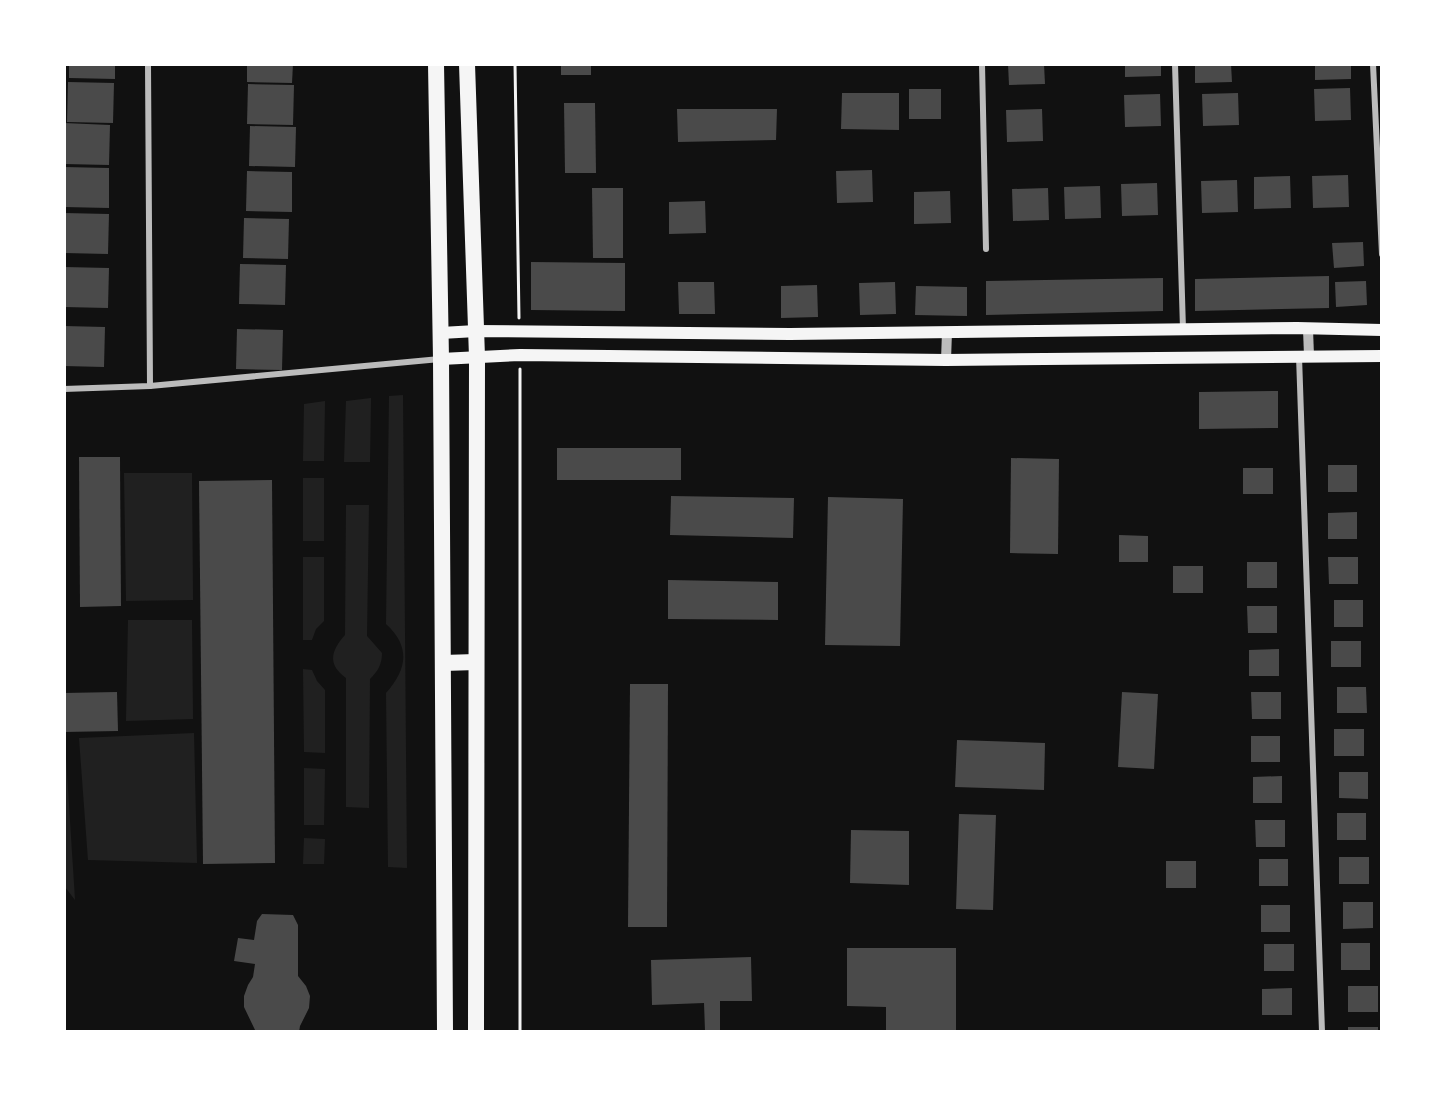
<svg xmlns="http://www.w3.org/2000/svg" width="1446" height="1096" font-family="Helvetica,sans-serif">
  <rect width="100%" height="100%" fill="#111"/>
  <g fill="#202020">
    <path d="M403 395 407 868 388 867 386 693C407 669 411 647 386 624L389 396Z"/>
    <path d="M371 398 370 462H344L346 401Z"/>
    <path d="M325 401 324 461H303L304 404Z"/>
    <path d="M124 473H192L193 600 126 601Z"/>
    <rect x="303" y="478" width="21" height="63"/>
    <path d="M346 505H369L367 636 382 653C382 664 378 671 370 679L369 808 346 807V678C327 664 331 651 345 635Z"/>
    <path d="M303 557H324V621L316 629 312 640H303Z"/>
    <path d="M128 620H192L193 719 126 721Z"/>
    <path d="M303 669 312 670 317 681 325 690V753L304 752Z"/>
    <path d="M194 733 197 863 88 860 79 738Z"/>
    <path d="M64 742H65L75 900 65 887Z"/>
    <path d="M304 768 325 769 324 825H304Z"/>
    <path d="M304 838 325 839 324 864H303Z"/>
  </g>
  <g fill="#4a4a4a">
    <path d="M69 64H115V79L69 78Z"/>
    <path d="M247 64H293L292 83 247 82Z"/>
    <rect x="561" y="64" width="30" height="11"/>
    <path d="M1008 64H1044L1045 84 1009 85Z"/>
    <path d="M1125 64H1161V76L1125 77Z"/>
    <path d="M1195 64H1231L1232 82 1195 83Z"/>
    <path d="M1315 64H1351V79L1315 80Z"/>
    <path d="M68 82 114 83 113 123 67 122Z"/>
    <path d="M248 84 294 85 293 125 247 124Z"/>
    <path d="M1350 88 1351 120 1315 121 1314 89Z"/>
    <rect x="909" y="89" width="32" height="30"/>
    <path d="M842 93H899V130L841 129Z"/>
    <path d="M1238 93 1239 125 1203 126 1202 94Z"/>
    <path d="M1160 94 1161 126 1125 127 1124 95Z"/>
    <path d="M564 103H595L596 173H565Z"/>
    <path d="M677 109H777L776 140 678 142Z"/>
    <path d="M1042 109 1043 141 1007 142 1006 110Z"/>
    <path d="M64 123 110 125 109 165 64 164Z"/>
    <path d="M250 126 296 127 295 167 249 166Z"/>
    <path d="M64 167 109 168V208L64 207Z"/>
    <path d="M872 170 873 202 837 203 836 171Z"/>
    <path d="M247 171 292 172V212L246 211Z"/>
    <path d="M1348 175 1349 207 1313 208 1312 176Z"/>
    <path d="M1290 176 1291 208 1254 209V177Z"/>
    <path d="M1237 180 1238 212 1202 213 1201 181Z"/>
    <path d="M1157 183 1158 215 1122 216 1121 184Z"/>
    <path d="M1100 186 1101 218 1065 219 1064 187Z"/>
    <path d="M592 188H623V258H593Z"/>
    <path d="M1048 188 1049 220 1013 221 1012 189Z"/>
    <path d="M950 191 951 223 914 224V192Z"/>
    <path d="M705 201 706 233 669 234V202Z"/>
    <path d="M64 213 109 214 108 254 64 253Z"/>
    <path d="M244 218 289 219 288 259 243 258Z"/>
    <path d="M1363 242 1364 266 1334 268 1332 243Z"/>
    <path d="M531 262 625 263V311L531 310Z"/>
    <path d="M240 264 286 265 285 305 239 304Z"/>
    <path d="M64 267 109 268 108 308 64 307Z"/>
    <path d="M1329 276V308L1195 311V279Z"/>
    <path d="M1163 278V311L986 315V281Z"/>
    <path d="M1366 281 1367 305 1336 307 1335 282Z"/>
    <path d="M678 282H714L715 314H679Z"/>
    <path d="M895 282 896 314 860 315 859 283Z"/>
    <path d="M817 285 818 317 781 318V286Z"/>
    <path d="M916 286 967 287V316L915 315Z"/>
    <path d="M64 326 105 327 104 367 64 366Z"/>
    <path d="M237 329 283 330 282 370 236 369Z"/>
    <path d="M1278 391V428L1199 429V392Z"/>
    <rect x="557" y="448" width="124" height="32"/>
    <path d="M79 457H120L121 606 80 607Z"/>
    <path d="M1011 458 1059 459 1058 554 1010 553Z"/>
    <rect x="1328" y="465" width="29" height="27"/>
    <rect x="1243" y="468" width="30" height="26"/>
    <path d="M272 480 275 863 203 864 199 481Z"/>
    <path d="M671 496 794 498 793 538 670 535Z"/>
    <path d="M828 497 903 499 900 646 825 645Z"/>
    <path d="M1357 512V539H1328V513Z"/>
    <path d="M1119 535 1148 536V562H1119Z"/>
    <path d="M1328 557H1358V584H1329Z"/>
    <rect x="1247" y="562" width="30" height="26"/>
    <rect x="1173" y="566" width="30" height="27"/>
    <path d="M668 580 778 582V620L668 619Z"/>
    <rect x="1334" y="600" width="29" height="27"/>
    <path d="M1247 606H1277V633H1248Z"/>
    <rect x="1331" y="641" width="30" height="26"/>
    <path d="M1279 649V676H1249V650Z"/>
    <path d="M630 684H668L667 927H628Z"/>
    <path d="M1337 687H1366L1367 713H1337Z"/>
    <path d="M117 692 118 731 64 732V693Z"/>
    <path d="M1122 692 1158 694 1154 769 1118 767Z"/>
    <path d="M1251 692H1281V719H1252Z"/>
    <rect x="1334" y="729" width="30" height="27"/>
    <rect x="1251" y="736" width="29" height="26"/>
    <path d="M957 740 1045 743 1044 790 955 787Z"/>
    <path d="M1339 772H1368V799L1339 798Z"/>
    <path d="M1282 776V803H1253V777Z"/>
    <rect x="1337" y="813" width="29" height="27"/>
    <path d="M959 814 996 815 993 910 956 909Z"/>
    <path d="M1255 820H1285V847H1256Z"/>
    <path d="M851 830 909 831V885L850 883Z"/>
    <rect x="1339" y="857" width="30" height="27"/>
    <rect x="1259" y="859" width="29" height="27"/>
    <rect x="1166" y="861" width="30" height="27"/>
    <path d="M1343 902H1373V928L1343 929Z"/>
    <rect x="1261" y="905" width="29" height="27"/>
    <path d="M262 914 293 915 298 925V976L306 986 310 996 309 1008 300 1026 299 1032H256L244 1007V996L248 985 253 977 255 964 234 961 238 938 254 940 257 921Z"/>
    <rect x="1341" y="943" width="29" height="27"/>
    <rect x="1264" y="944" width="30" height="27"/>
    <path d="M847 948H956V1032H886V1007L847 1006Z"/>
    <path d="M751 957 752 1001H720V1031H705L704 1003 652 1005 651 960Z"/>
    <rect x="1348" y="986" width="30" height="26"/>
    <path d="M1292 988V1015H1262V989Z"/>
    <rect x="1348" y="1027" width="30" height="5"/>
  </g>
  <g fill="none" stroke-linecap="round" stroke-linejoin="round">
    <g stroke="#f5f5f5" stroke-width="3">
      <path d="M515 64 519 318"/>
      <path d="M520 369V1032"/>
    </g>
    <g stroke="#bcbcbc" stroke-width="6">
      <path d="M148 64 150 386"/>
      <path d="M982 64 986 249"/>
      <path d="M1175 64 1183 329"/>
      <path d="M1373 64 1382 254"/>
      <path d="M1299 356 1322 1032"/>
      <path d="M64 389 150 386 440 359"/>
    </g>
    <g stroke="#bcbcbc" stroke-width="10">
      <path d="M1308 329 1309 356"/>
      <path d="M946 360 947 332"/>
    </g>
    <g stroke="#f5f5f5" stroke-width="12">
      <path d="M441 333 476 331 790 334 1297 328 1382 330"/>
      <path d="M441 359 520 355 946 360 1382 356"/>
    </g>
    <g stroke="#f5f5f5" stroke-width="16">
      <path d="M436 64 441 359 445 1032"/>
      <path d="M467 64 477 357 476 1032"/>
      <path d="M443 663 476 662"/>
    </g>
  </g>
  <rect width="1446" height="1096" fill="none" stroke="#ffffff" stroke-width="132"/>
</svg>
